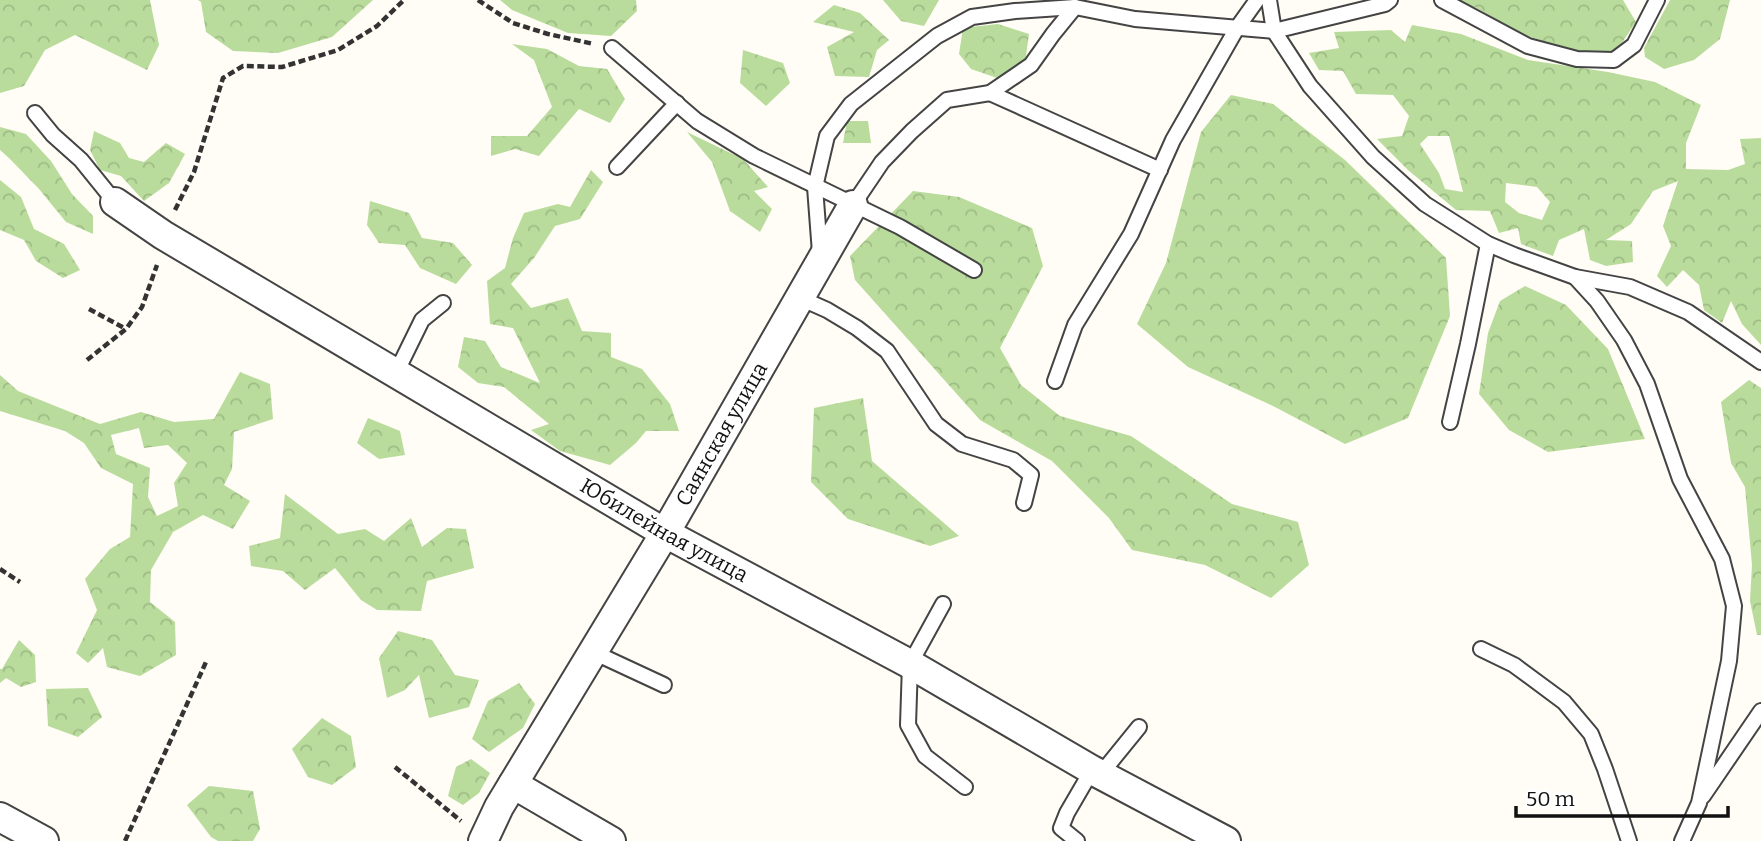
<svg xmlns="http://www.w3.org/2000/svg" width="1761" height="841" font-family="Bitter,serif">
  <defs>
    <pattern id="forest-crowns" width="20" height="18" patternUnits="userSpaceOnUse" patternTransform="scale(1.75)"><rect width="20" height="18" fill="#b9dc9c"/><path d="M2 6a3 3 0 1 1 6 0M12 15a3 3 0 1 1 6 0" fill="none" stroke="#9ebc85"/></pattern>
  </defs>
  <rect width="100%" height="100%" fill="#fffdf5"/>
  <g fill="url(#forest-crowns)" fill-rule="evenodd">
    <path d="M0 0H150L159 45 147 70 75 35 45 50 24 86 0 93Z"/>
    <path d="M198 0H373L332 37 278 53 233 51 206 32 201 2Z"/>
    <path d="M500 0H636L637 11 611 36 568 33 512 10Z"/>
    <path d="M883 0H939L924 26 901 21Z"/>
    <path d="M1451 0H1623L1636 22 1615 53 1586 56 1522 34 1475 7 1463 5Z"/>
    <path d="M1670 0H1730L1720 39 1694 60 1664 69 1645 57 1644 48Z"/>
    <path d="M834 5 860 13 889 40 877 50 869 77 835 76 827 47 854 32 813 22Z"/>
    <path d="M998 24 1029 34 1025 63 997 78 971 69 959 54 963 28Z"/>
    <path d="M1412 25 1461 34 1528 60 1608 72 1655 82 1701 105 1686 143V169L1728 170 1745 164 1740 139 1761 138V345L1742 324 1731 301 1722 323 1704 310 1699 285 1683 270 1667 287 1657 276 1671 246 1663 226 1678 181 1653 191 1631 224 1606 240 1632 241 1633 262 1606 266 1590 260 1584 229 1559 240 1553 256 1521 244 1518 228 1499 233 1490 211 1456 210 1408 170 1377 139 1402 136 1409 116 1393 95 1356 94 1343 71 1319 70 1309 53 1339 48 1334 32 1391 30 1405 42ZM1428 136H1449L1463 192 1445 189 1439 173 1420 144ZM1506 183 1537 187 1550 202 1542 220 1519 213 1505 202Z"/>
    <path d="M512 44 547 49 579 66 607 69 625 99 610 123 579 109 539 156 515 149 491 156V136H527L552 107 534 60Z"/>
    <path d="M743 50 783 63 790 83 766 106 740 83Z"/>
    <path d="M1231 95 1273 104 1345 160 1446 258 1450 316 1408 418 1345 444 1275 407 1188 367 1137 324 1166 263 1201 132Z"/>
    <path d="M847 121H868L871 143H843Z"/>
    <path d="M0 127 26 134 51 161 72 194 93 216V234L66 222 39 189 10 159 0 150Z"/>
    <path d="M94 131 120 143 129 158 144 162 166 143 185 154 169 183 144 201 121 176 100 170 90 150Z"/>
    <path d="M687 132 743 159 768 187 754 191 772 209 760 232 730 211 712 162Z"/>
    <path d="M591 170 603 182 580 219 555 226 534 258 511 284 531 308 568 298 582 331 611 333V357L642 369 670 404 679 431H646L636 443 610 465 560 451 531 430 549 424 504 387 478 383 458 367 464 337 485 341 501 367 540 383 513 328 490 324 487 281 505 268 513 238 524 213 558 204 570 207Z"/>
    <path d="M0 180 21 197 34 229 64 244 80 270 63 278 36 261 24 240 0 230Z"/>
    <path d="M913 191 959 197 1032 228 1043 266 1000 348 1021 385 1060 416 1131 436 1232 504 1298 522 1309 565 1271 598 1205 565 1132 550 1109 518 1052 461 980 420 855 280 850 256Z"/>
    <path d="M370 201 409 213 422 238 453 243 472 265 456 284 420 268 405 245 379 243 367 225Z"/>
    <path d="M1525 286 1566 305 1608 349 1645 439 1548 452 1509 430 1479 394 1488 333 1500 301Z"/>
    <path d="M240 372 270 384 273 419 234 432 232 469 224 485 250 501 233 529 203 515 173 532 151 570 150 602 175 622 176 655 140 676 107 667 103 648 88 663 76 653 97 610 85 579 110 549 130 537 133 484 101 468 84 443 65 431 0 411V375L18 391 100 424 141 412 174 422 214 419ZM139 428 144 448 168 445 187 463 174 483 178 506 157 516 148 497 150 468 116 454 111 435Z"/>
    <path d="M1749 380 1761 388V635H1757L1750 601 1752 565 1745 487 1731 463 1721 402Z"/>
    <path d="M863 398 872 461 959 536 930 546 848 519 811 482 814 408Z"/>
    <path d="M368 418 400 431 405 455 379 459 357 443Z"/>
    <path d="M285 494 338 534 365 529 384 541 411 518 422 547 447 528 466 529 474 568 427 581 421 611 377 610 361 600 335 568 305 590 283 571 251 566 249 546 280 538Z"/>
    <path d="M398 631 432 640 455 675 479 680 469 707 429 718 419 675 405 690 387 698 379 658Z"/>
    <path d="M19 640 35 655 36 682 21 687 6 678 0 683V669H2Z"/>
    <path d="M519 683 535 704 523 728 489 752 472 739 488 701Z"/>
    <path d="M88 688 102 717 78 737 48 726 46 689Z"/>
    <path d="M322 718 351 736 356 767 332 785 308 777 292 749Z"/>
    <path d="M471 759 490 773 479 793 463 805 448 796 456 767Z"/>
    <path d="M209 786 253 791 260 829 253 841H218L211 837 187 805Z"/>
  </g>
  <g fill="none" stroke-linecap="round" stroke-linejoin="round">
    <g stroke="#444" stroke-width="18">
      <g id="service">
        <path d="M1269 0 1274 31 1310 86 1373 157 1425 204 1488 244 1514 255 1575 277 1630 287 1688 312 1761 362"/>
        <path d="M1442 0 1528 46 1577 59 1614 60 1634 45 1657 0"/>
        <path d="M612 48 697 121 754 156 900 227 974 270"/>
        <path d="M990 93 1160 170"/>
        <path d="M35 113 53 135 81 160 115 202"/>
        <path d="M617 167 677 103"/>
        <path d="M853 205 882 162 912 131 947 100 990 93 1031 65 1053 34 1075 7"/>
        <path d="M820 253 815 187 827 136 851 104 937 36 972 17 1015 11 1075 7 1135 19 1274 31 1385 4 1390 0"/>
        <path d="M1575 277 1597 301 1624 340 1647 384 1680 479 1722 559 1734 606 1729 661 1699 803 1682 841"/>
        <path d="M800 298 827 310 857 328 887 351 936 424 962 444 1013 460 1031 475 1024 503"/>
        <path d="M396 373 422 320 443 303"/>
        <path d="M1055 381 1075 325 1131 234 1173 140 1237 28 1257 0"/>
        <path d="M1450 422 1468 344 1488 244"/>
        <path d="M943 604 910 664 908 725 925 756 965 787"/>
        <path d="M1481 649 1514 665 1564 702 1591 734 1605 769 1629 841"/>
        <path d="M593 652 664 685"/>
        <path d="M1100 775 1139 727"/>
        <path d="M1703 796 1761 711"/>
        <path d="M1077 841 1061 828 1067 813 1092 770"/>
      </g>
    </g>
    <g stroke="#444" stroke-width="32">
      <g id="minor">
        <path id="s1" d="M115 202 163 235 665 533 910 664 1092 770 1226 841"/>
        <path d="M513 784 611 841"/>
        <path d="M0 817 44 841"/>
        <path id="s2" d="M483 841 499 807 665 533 853 205"/>
      </g>
    </g>
    <g stroke="#333" stroke-width="4.5" stroke-dasharray="7 3.5" stroke-linecap="butt">
      <path d="M478 0 513 23 548 34 594 44"/>
      <path d="M175 210 194 172 223 78 243 66 282 67 338 50 377 26 404 0"/>
      <path d="M89 309 126 329"/>
      <path d="M87 360 126 329 142 307 157 265"/>
      <path d="M0 569 20 582"/>
      <path d="M395 767 461 821"/>
      <path d="M125 841 206 662"/>
    </g>
    <use href="#service" stroke="#fff" stroke-width="14"/>
    <use href="#minor" stroke="#fff" stroke-width="28"/>
  </g>
  <g text-anchor="middle" dominant-baseline="central" stroke-width="7" stroke-linejoin="round" paint-order="stroke">
    <g font-size="21" fill="#111" stroke="#fff">
      <text stroke="none"><textPath href="#s2" startOffset="472">Саянская улица</textPath></text>
      <text stroke="none"><textPath href="#s1" startOffset="640">Юбилейная улица</textPath></text>
    </g>
  </g>
  <path d="M1516 806v10h212v-10" fill="none" stroke="#111111" stroke-width="3.5"/>
  <text x="1526" y="806" font-size="21" fill="#111111" stroke="#ffffff" stroke-width="5" paint-order="stroke">50 m</text>
</svg>
